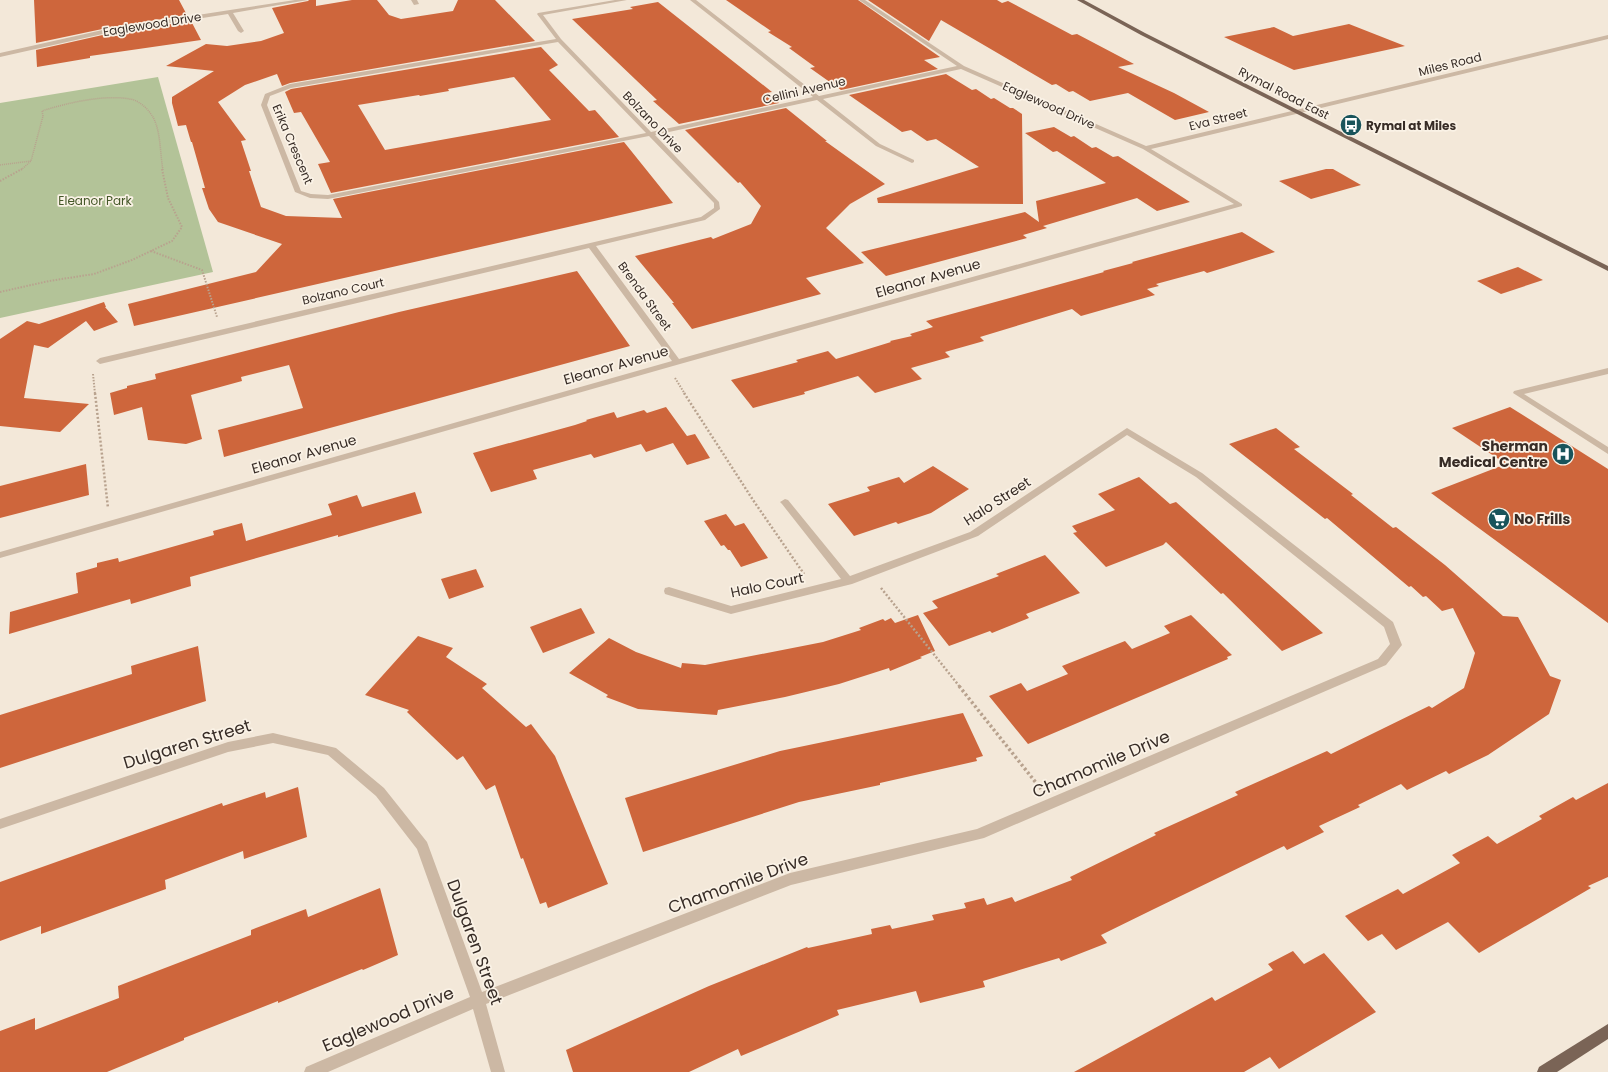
<svg xmlns="http://www.w3.org/2000/svg" width="1608" height="1072" font-family="Poppins,sans-serif">
  <rect width="100%" height="100%" fill="#f3e8d9"/>
  <path fill="#b3c398" d="M158 77 213 272 0 318V103Z"/>
  <g fill="#ce663c" fill-rule="evenodd">
    <path d="M34 0H179L187 15 107 28 36 43Z"/>
    <path d="M309 0H316V6L352 0H377L389 15 401 19 453 11 458 0H495L535 41 290 83 282 86 277 74 245 85 218 102 246 140 241 141 251 171H249L261 207 286 216 342 218 333 199 624 142 673 203 134 326 128 304 256 272 282 244 218 222 209 209 202 188H205L192 142H191L186 125 178 126 172 103V97L214 71 166 66 206 44 227 46 261 41 284 33 272 8 308 1Z"/>
    <path d="M726 0H858L940 57 924 60 938 69 841 90 810 68 815 67 789 48 792 47 768 32 771 31Z"/>
    <path d="M868 0H997L1002 3 1008 1 1072 35 1077 34 1134 64 1118 67 1174 93 1209 112 1175 120 1128 93 1090 101 1073 91 1069 92 1056 84 1052 85 941 20 929 41Z"/>
    <path d="M658 2 772 92 766 93 779 103 679 124 653 101 657 100 572 19 633 9 630 7Z"/>
    <path d="M191 21 201 40 90 56V58L37 67 36 50 107 34Z"/>
    <path d="M1349 24 1405 46 1294 70 1224 37 1274 27 1293 36Z"/>
    <path d="M541 47 558 65 549 70 589 111 595 110 619 137 331 193 318 164 330 162 301 112 294 113 285 92 291 89ZM514 77 551 120 385 150 358 105 419 95 420 96 449 91 448 89Z"/>
    <path d="M946 74 972 90 976 89 991 99 994 98 1010 108H1013L1022 114 1023 204 878 203 877 198 979 167 936 139 927 141 911 130 902 132 849 95Z"/>
    <path d="M786 108 827 141H825L885 184 850 204 826 228 864 263 806 278 821 294 692 329 672 303H674L635 256 711 237 713 239 751 224 761 206 740 182 738 183 685 130Z"/>
    <path d="M1054 127 1071 137 1074 136 1092 148 1096 147 1113 157 1118 156 1190 202 1157 211 1137 198 1043 226 1047 228 1023 235 1027 238 886 276 861 252 1025 212 1039 222 1036 201 1106 183 1057 151 1053 152 1025 133Z"/>
    <path d="M1326 169H1333L1361 185 1311 199 1279 181Z"/>
    <path d="M1242 232 1275 252 1207 273 1204 271 1156 284 1159 286 1147 289 1155 295 1081 316 1072 309 980 337 984 341 945 352 950 357 911 368 922 379 875 393 858 376 804 392 805 394 753 408 731 380 798 362 796 360 828 351 836 359 891 342 890 341 912 336 910 334 933 327 926 321 1104 272 1103 271 1133 263 1132 262Z"/>
    <path d="M1518 267 1543 280 1501 294 1477 281Z"/>
    <path d="M577 271 630 346 224 457 218 430 303 408 289 365 241 377 242 381 191 395 202 439 186 444 148 440 142 407 114 415 110 393 127 388V386L156 379 155 374 399 312Z"/>
    <path d="M104 302 106 307H105L118 322 94 331 86 321 48 348 34 345 24 398 89 404 60 432 0 426V339L27 321 39 324Z"/>
    <path d="M666 407 687 436 695 434 710 458 687 465 673 443 646 452 641 444 594 458 591 454 533 470 537 479 491 492 473 453 575 425 587 421 586 420 614 412 617 418 644 410 647 413Z"/>
    <path d="M1510 407 1608 469V623L1431 493 1506 464 1452 428Z"/>
    <path d="M1276 428 1300 447 1294 449 1353 494 1351 495 1393 528 1396 527 1445 565 1503 616 1518 617 1550 676 1561 680 1549 714 1488 755 1449 774 1446 771 1407 790 1401 784 1358 805 1360 807 1319 826 1324 832 1287 850 1284 846 1154 909 1101 935 1107 943 1061 961 1059 958 983 981 985 987 920 1003 916 991 837 1010 839 1015 741 1056 738 1049 689 1072H573L566 1050 709 986 807 947 808 948 872 934 871 929 890 925 892 929 934 920 932 915 966 908 964 903 984 898 987 905 1012 897 1015 902 1072 880 1070 877 1156 835 1154 833 1238 795 1235 792 1327 751 1331 754 1429 706 1432 708 1464 688 1475 653 1453 608 1442 611 1426 596 1423 597 1411 586 1409 587 1327 518 1325 519 1229 444Z"/>
    <path d="M86 464 89 495 0 518V486Z"/>
    <path d="M933 466 969 489 931 513 898 524 896 522 854 536 828 504 870 491 867 487 899 477 904 483Z"/>
    <path d="M1139 477 1170 504 1176 502 1323 633 1282 651 1223 593 1221 594 1166 542 1163 545 1106 567 1073 533 1077 532 1072 526 1115 510 1098 494Z"/>
    <path d="M415 492 422 513 338 537V535L190 577 191 586 131 604 130 599 9 634 10 612 78 593 76 573 97 567V563L118 558 119 562 214 535 213 531 242 523 246 541 332 515 328 504 357 495 362 507Z"/>
    <path d="M726 514 735 526 744 523 768 558 741 567 730 550H728L724 545 721 546 704 521Z"/>
    <path d="M1045 555 1080 593 1026 614 1029 618 992 633 990 631 949 646 923 613 938 608 932 601 999 576 996 574Z"/>
    <path d="M476 569 484 587 449 599 441 579Z"/>
    <path d="M581 608 595 633 543 653 530 627Z"/>
    <path d="M918 615 935 651 920 657 922 658 890 671 889 668 839 684 785 697 718 710 717 715 638 709 606 697 608 695 569 673 609 638 636 652 681 668 682 663 705 665 823 642 861 630 859 628 883 619 885 621 891 618 895 623Z"/>
    <path d="M1191 615 1232 655 1227 657 1228 659 1028 744 989 696 1021 683 1027 691 1068 674 1062 666 1125 641 1132 649 1170 633 1164 626Z"/>
    <path d="M418 636 453 648 446 657 487 684 482 688 526 727 531 724 555 756 608 884 548 908 546 902 540 904 523 858 521 859 495 785 486 790 463 756 457 760 407 712 409 710 365 695Z"/>
    <path d="M198 646 206 701 0 768V715L132 674 131 666Z"/>
    <path d="M963 713 983 756 976 758 977 761 880 783V785L799 802 643 852 625 798 780 751Z"/>
    <path d="M1608 783V877L1588 886 1591 888 1479 953 1448 922 1396 950 1382 934 1368 941 1345 916 1398 889 1403 894 1460 863 1452 855 1488 836 1497 844 1542 819 1539 816 1573 797 1576 800Z"/>
    <path d="M298 787 307 837 244 859 243 851 165 880 166 889 41 934V926L0 941V882L222 803 223 806 265 792 266 798Z"/>
    <path d="M380 888 398 955 363 970 362 969 278 1003V1001L184 1038V1040L107 1072H0V1031L35 1018V1030L119 998 118 986 251 935V930L306 909 308 917Z"/>
    <path d="M1293 951 1304 964 1324 953 1376 1012 1279 1069 1270 1057 1244 1072H1074L1212 997 1215 1001 1273 970 1268 964Z"/>
  </g>
  <g fill="none" stroke-linecap="round" stroke-linejoin="round">
    <g stroke="#b8a28e" stroke-width="1.5" stroke-dasharray="1 1" stroke-linecap="butt">
      <path d="M0 165 31 161"/>
      <path d="M21 170 31 161 43 116 42 111C66 103 109 93 134 100 142 103 150 111 154 119 161 134 160 154 163 170"/>
    </g>
    <g stroke="#b8a28e" stroke-width="2" stroke-dasharray="1.5 1.5" stroke-linecap="butt">
      <path d="M0 181 22 169"/>
      <path d="M151 251 202 270 217 317"/>
      <path d="M0 292 49 281 94 274 132 260 172 241 182 227 168 198 162 169"/>
      <path d="M93 374 95 394"/>
      <path d="M675 378 685 394"/>
    </g>
    <g stroke="#b8a28e" stroke-width="2.5" stroke-dasharray="2 2" stroke-linecap="butt">
      <path d="M95 393 108 508"/>
      <path d="M684 393 753 500 804 574"/>
      <path d="M881 588 960 687"/>
    </g>
    <path stroke="#b8a28e" stroke-width="3.5" stroke-dasharray="2.5 2.5" stroke-linecap="butt" d="M959 686 1041 789"/>
    <g fill="#ccb8a4" fill-rule="evenodd">
      <path d="M295 0H308L233 13 244 31 241 33 238 31 228 14 107 33 0 57V53L107 29Z"/>
      <path d="M411 0H417L419 4 414 5Z"/>
      <path d="M615 0H627L543 15 561 39 651 132 813 97 690 0H696L819 96 957 66 859 0H865L964 66 1146 146 1608 35V39L1151 149 1242 204V206L680 364 0 558V552L672 361 589 248 100 364 96 361 100 358 701 217 714 208V203L649 136 328 199 310 198 295 192 261 105 265 94 290 84 556 39 537 14 538 13ZM558 42 646 133 328 195 311 194 301 191 267 105 270 96 291 88ZM961 69 1143 149 1234 204 679 359 596 246 705 220 720 209 719 202 655 135 817 100 876 146 912 163 914 162V160L880 144 823 99Z"/>
      <path d="M1608 368V374L1524 394 1608 447V454L1513 393 1514 391Z"/>
      <path d="M1127 428 1202 473 1393 622 1402 645 1386 665 984 838 791 885 486 1004 505 1072H491L473 1009 328 1072H304L306 1067 470 997 417 849 376 796 328 755 273 743 228 752 0 829V819L228 742 273 733 336 748 384 788 427 842 482 992 790 873 977 829 1378 659 1390 644 1384 627 1196 477 1127 435 978 536 852 584 731 614 665 594 664 591 665 588 669 587 731 606 841 579 782 504 780 502 785 499 788 500 850 576 970 532Z"/>
    </g>
    <g fill="#7a6456" fill-rule="evenodd">
      <path d="M1077 0H1084L1145 33 1608 266V271L1141 35Z"/>
      <path d="M1608 1024V1039L1557 1072H1537L1539 1067Z"/>
    </g>
  </g>
  <defs>
    <g id="bus-disc" transform="scale(1.15)"><circle r="9.5" fill="#19545b" stroke="#faf2e6"/><path d="M-5-6H5V4H4V6H2V4H-2V6H-4V4H-5ZM-3.5-4V0h7V-4ZM-3.5 1.2v1.5H-2V1.2ZM2 1.2v1.5H3.5V1.2Z" fill="#fff"/></g>
    <g id="hospital-disc" transform="scale(1.15)"><circle r="9.5" fill="#19545b" stroke="#faf2e6"/><path d="M-5-5h3v3.5h4V-5h3V5h-3V1.5h-4V5h-3Z" fill="#fff"/></g>
    <g id="supermarket-disc" transform="scale(1.15)"><circle r="9.5" fill="#19545b" stroke="#faf2e6"/><path d="M-6-5.5h2.5l.6 2H6L4.5 2H-2.5L-4.4-4H-6ZM-1.5 3.2a1.3 1.3 0 1 0 .1 0ZM3 3.2a1.3 1.3 0 1 0 .1 0Z" fill="#fff"/></g>
  </defs>
  <g fill-rule="evenodd">
    <use href="#bus-disc" x="1351" y="125"/>
    <use href="#hospital-disc" x="1563" y="454"/>
    <use href="#supermarket-disc" x="1499" y="519"/>
  </g>
  <g text-anchor="middle" dominant-baseline="central" stroke-width="3.5" stroke-linejoin="round" paint-order="stroke">
    <g font-size="12" fill="#372c26" stroke="#faf2e6">
      <text transform="translate(152 24) rotate(-9)">Eaglewood Drive</text>
      <text transform="translate(1450 64) rotate(-14)">Miles Road</text>
      <text transform="translate(804 90) rotate(-13)">Cellini Avenue</text>
      <text transform="translate(1284 93) rotate(27)">Rymal Road East</text>
      <text transform="translate(1049 105) rotate(24)">Eaglewood Drive</text>
      <text transform="translate(1218 119) rotate(-14)">Eva Street</text>
      <text transform="translate(653 122) rotate(46)">Bolzano Drive</text>
      <text transform="translate(293 144) rotate(67)">Erika Crescent</text>
      <text transform="translate(343 291) rotate(-13)">Bolzano Court</text>
      <text transform="translate(645 296) rotate(54)">Brenda Street</text>
    </g>
    <g font-size="12" font-weight="bold" fill="#372c26" stroke="#faf2e6" text-anchor="start">
      <text x="1366" y="125">Rymal at Miles</text>
    </g>
    <g font-size="12" fill="#445728" stroke="#faf2e6">
      <text x="95" y="200">Eleanor Park</text>
    </g>
    <g font-size="14" fill="#372c26" stroke="#faf2e6">
      <text transform="translate(928 278) rotate(-16)">Eleanor Avenue</text>
      <text transform="translate(616 365) rotate(-16)">Eleanor Avenue</text>
      <text transform="translate(304 454) rotate(-16)">Eleanor Avenue</text>
      <text transform="translate(997 501) rotate(-33)">Halo Street</text>
      <text transform="translate(767 585) rotate(-12)">Halo Court</text>
    </g>
    <g font-size="14" font-weight="bold" fill="#372c26" stroke="#faf2e6" text-anchor="end">
      <text x="1548" y="446">Sherman<tspan x="1548" dy="16">Medical Centre</tspan></text>
      <text x="1514" y="519" text-anchor="start">No Frills</text>
    </g>
    <g font-size="17" fill="#372c26" stroke="#faf2e6">
      <text transform="translate(187 744) rotate(-17)">Dulgaren Street</text>
      <text transform="translate(1101 764) rotate(-23)">Chamomile Drive</text>
      <text transform="translate(738 883) rotate(-20)">Chamomile Drive</text>
      <text transform="translate(475 942) rotate(70)">Dulgaren Street</text>
      <text transform="translate(388 1019) rotate(-23)">Eaglewood Drive</text>
    </g>
  </g>
</svg>
